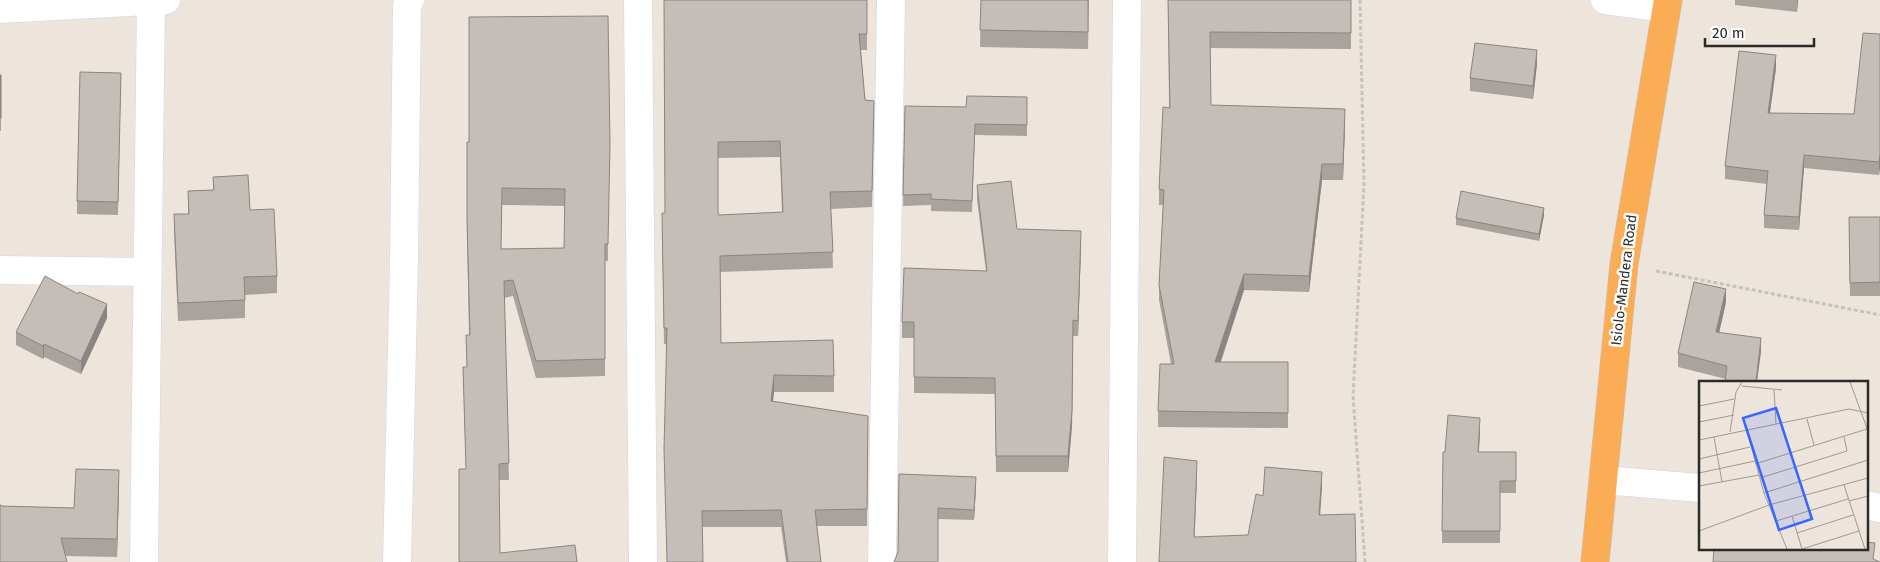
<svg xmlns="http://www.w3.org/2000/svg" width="1880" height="562" font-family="'Fira Sans',sans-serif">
  <rect width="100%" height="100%" fill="#ede4db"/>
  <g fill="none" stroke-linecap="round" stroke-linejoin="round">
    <g stroke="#d0d5e4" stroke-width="29">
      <g id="minor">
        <path d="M638 0 643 562"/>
        <path d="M1605 0 1666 8"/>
        <path d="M0 9 166 0"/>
        <path d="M0 270 147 272"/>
        <path d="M1603 480 1700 488"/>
        <path d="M1866 505 1880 508"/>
        <path d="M144 562 151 1"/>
        <path d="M882 562 891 0"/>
        <path d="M1122 562 1127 0"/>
      </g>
    </g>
    <g stroke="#d0d5e4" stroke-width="29">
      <path id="secondary" d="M397 562 404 261 407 5 410 0"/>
    </g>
    <g stroke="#c3c3c3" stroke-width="29">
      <path id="trunk" d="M1595 562 1624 264 1668 0"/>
    </g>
    <g stroke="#c3c3c3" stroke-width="3" stroke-dasharray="4 2.5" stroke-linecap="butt">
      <path d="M1360 0 1364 185 1353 396 1365 562"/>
      <path d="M1656 271 1880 315"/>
    </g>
    <use href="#minor" stroke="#fff" stroke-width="28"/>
    <use href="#secondary" stroke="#fff" stroke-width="28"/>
    <use href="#trunk" stroke="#fbad55" stroke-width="28"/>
  </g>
  <g fill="#a9a39e" fill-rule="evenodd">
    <path d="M664 0H867V50H861L865 100 874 101 872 207 831 209 833 268 720 272 721 343 834 376V392H774L773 401 868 416 867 526H817L821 562H786L781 527H702L666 344H664L662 229 665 213ZM780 157 782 212 719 215 718 212V158Z"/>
    <path d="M981 0H1089L1088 49 980 47Z"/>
    <path d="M1168 0H1351V49L1210 48 1211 105 1345 125 1343 180H1322L1309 292 1244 290 1221 362H1288V428L1158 427V411L1171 364 1159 300V285L1163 205H1159V189L1169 108Z"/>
    <path d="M1735 0H1798L1797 12 1735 5Z"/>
    <path d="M608 16V261H605V376L536 378 513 296 504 298 509 480H499L459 562 466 469 463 367H467L466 335H469L467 237V142H469ZM502 205 565 206 564 248 501 249Z"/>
    <path d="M1880 34V167L1879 175 1804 168 1799 230 1764 228V215L1767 184 1725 179V166L1776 68 1770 113 1854 114Z"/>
    <path d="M1537 64 1533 99 1470 91V78Z"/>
    <path d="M121 73 118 215 77 214V201Z"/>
    <path d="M0 75 1 118V131H0Z"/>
    <path d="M1027 97V136L975 135 972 212 931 211V205L903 206 905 106 966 107Z"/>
    <path d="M213 177 250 210 277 276V293L245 295V318L178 321 174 232V214H188V191L213 190Z"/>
    <path d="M977 185 1017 229 1081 246 1078 336H1073L1072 426 1068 472H996L995 394 914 393V338H902V322L986 271 977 200Z"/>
    <path d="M1544 215 1539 241 1456 225V218Z"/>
    <path d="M1849 217H1880V296H1850Z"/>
    <path d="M78 294 107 318 81 374 44 357 43 359 16 345V332Z"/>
    <path d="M1726 302 1719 333 1761 352 1726 379 1678 367V353Z"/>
    <path d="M1480 430 1479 452H1516V493H1500V543H1442L1443 452H1445Z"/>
    <path d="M899 474 976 487 974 520 938 519 898 552Z"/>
    <path d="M119 487 117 557 66 556 1 506 74 508Z"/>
  </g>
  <g fill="#8a8581">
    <path d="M1797 0H1798L1797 12Z"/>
    <path d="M1537 50V64L1533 99V86Z"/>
    <path d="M1776 55V68L1768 126V113Z"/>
    <path d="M1345 109V125L1343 180V164Z"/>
    <path d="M1880 154V167L1879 175V162Z"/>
    <path d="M1804 155V168L1799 230V217Z"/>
    <path d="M1322 164V180L1309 292V276Z"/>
    <path d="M1544 208V215L1539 241V234Z"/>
    <path d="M1081 231V246L1078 336V321Z"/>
    <path d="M1244 274V290L1215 378V362Z"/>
    <path d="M1726 289V302L1716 346V332Z"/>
    <path d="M107 304V318L81 374V361Z"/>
    <path d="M1073 336 1072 426 1068 472V456Z"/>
    <path d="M1761 338V352L1757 382H1756Z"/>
    <path d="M44 344V357L43 359V346Z"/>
    <path d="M774 375V392L771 417V401Z"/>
    <path d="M1480 418V430L1478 465V452Z"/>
    <path d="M1197 461V476L1194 553V537Z"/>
    <path d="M119 470V487L117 557V539Z"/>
    <path d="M1322 472V488L1319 531V515Z"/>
    <path d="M976 477V487L974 520V510Z"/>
  </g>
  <g fill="#c5beb8" stroke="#8a8581" fill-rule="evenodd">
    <path d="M664 0H867V34H859L865 100 874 101 872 191 830 192 833 252 720 256 721 343 833 340 834 376 774 375 771 401 868 416 867 509 815 510 821 562H788L781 510 702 511 703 562H667L664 449 667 328H664L662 213H665ZM780 141 783 212 719 215 718 212V142Z"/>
    <path d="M981 0H1088V32L980 30Z"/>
    <path d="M1168 0H1351V33L1210 32 1211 105 1345 109 1343 164H1322L1309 276 1244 274 1215 362H1288V413L1158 411 1160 364H1174L1159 285 1164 190 1159 189 1163 107 1170 108Z"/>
    <path d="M608 16 610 144 608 244H605V359L536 361 513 280 504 281 509 463 499 464 500 553 575 545 577 562H459V469H466L463 367H467L466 335H470L467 220V142H469V17ZM502 188 565 189 564 248 501 249Z"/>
    <path d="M1863 33 1880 34V154L1879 162 1804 155 1799 217 1764 215 1768 171 1725 166 1739 51 1776 55 1768 113 1854 114Z"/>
    <path d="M1475 43 1537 50 1533 86 1470 78Z"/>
    <path d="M80 72 121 73 118 202 77 201Z"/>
    <rect x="0" y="75" width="1" height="43"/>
    <path d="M967 96 1027 97V125L975 124 972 201 931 199V194L903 195 905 106 966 107Z"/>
    <path d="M248 175 250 210 274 209 277 276 244 277 245 300 178 303 174 214H189L188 191 214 190 213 177Z"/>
    <path d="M1011 181 1017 229 1081 231 1078 321 1073 320 1072 411 1068 456H996L995 378 914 377V322H902L904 268 987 271 977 185Z"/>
    <path d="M1461 191 1544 208 1539 234 1456 218Z"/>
    <path d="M1849 217H1880V282L1850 283Z"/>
    <path d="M45 276 78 294 79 292 107 304 81 361 44 344 43 346 16 332Z"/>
    <path d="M1694 282 1726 289 1716 332 1761 338 1756 382H1725L1727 366 1678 353Z"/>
    <path d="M1448 415 1480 418 1478 452H1516V481H1500V531H1442L1443 452H1445Z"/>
    <path d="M1164 457 1197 461 1194 537 1248 535 1256 494 1263 496 1265 467 1322 472 1319 515 1355 514 1356 562H1159Z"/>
    <path d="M76 469 119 470 117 539 61 538 67 562H0V505H1V506L74 508Z"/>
    <path d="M899 474 976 477 974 510 938 508V562H894L898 552Z"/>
    <path d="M1866 542 1875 543 1873 559 1880 562H1713L1714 548H1866Z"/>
  </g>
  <g text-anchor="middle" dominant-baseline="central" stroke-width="5" stroke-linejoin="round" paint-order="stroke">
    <g font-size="14" fill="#2a2a2a" stroke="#fff">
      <text transform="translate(1624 280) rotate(-83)">Isiolo-Mandera Road</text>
    </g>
  </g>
  <g transform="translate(1699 381)">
    <rect width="169" height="169" fill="#ede4db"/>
    <path fill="none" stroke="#9f9a94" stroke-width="1" d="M151 1 169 50M43 5 83 9M75 9 77 43M0 25 35 18M108 38 115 64M0 41 35 34M48 50 65 112 88 168M31 51 37 11 43 1M15 56 23 101M0 59 150 28 169 32M0 78 51 66M56 83 168 48M0 92 56 80M61 97 148 70 145 56M145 104 166 168M0 105 60 94M65 112 169 79M150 120 169 115M93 135 103 168M77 140 149 118M0 150 70 124 169 97M98 152 154 134M103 168 160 150"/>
    <path fill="#3668ff" fill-opacity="0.15" stroke="#3668ff" stroke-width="2.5" d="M77 27 113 138 80 149 44 37Z"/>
    <rect width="169" height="169" fill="none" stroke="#2a2a2a" stroke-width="2.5"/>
  </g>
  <path d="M1705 38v8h109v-8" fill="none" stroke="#2a2a2a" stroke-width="2.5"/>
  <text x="1712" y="38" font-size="15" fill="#2a2a2a" stroke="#ffffff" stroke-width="4" paint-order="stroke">20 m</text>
</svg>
